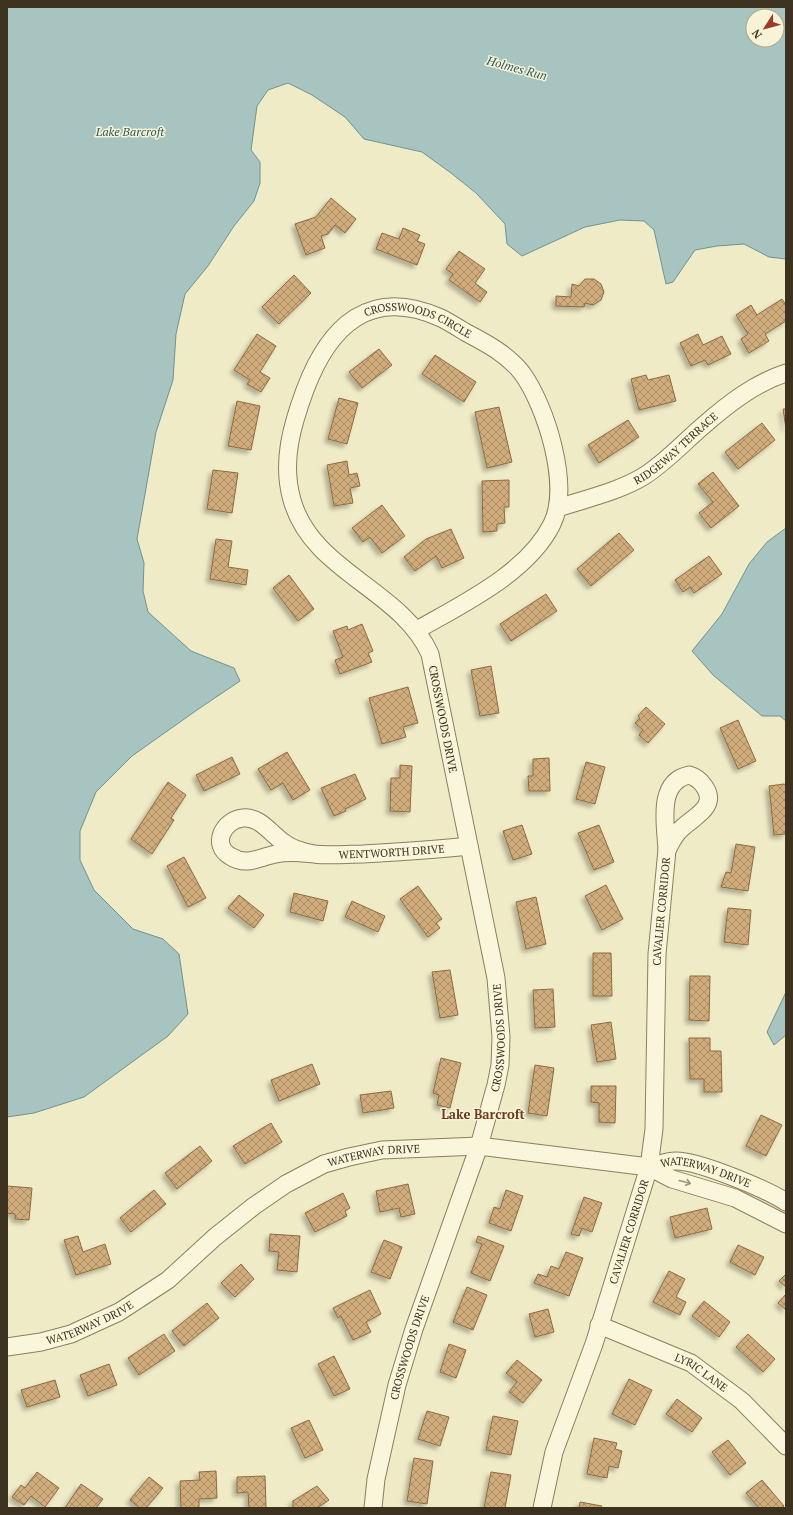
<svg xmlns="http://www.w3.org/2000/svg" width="793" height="1515" font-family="'PT Serif',serif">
  <defs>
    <pattern id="building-cross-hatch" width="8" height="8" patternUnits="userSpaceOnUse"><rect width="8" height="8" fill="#d0ac7b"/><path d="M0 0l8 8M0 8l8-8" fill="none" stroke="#aa8d64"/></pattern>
    <filter id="shadow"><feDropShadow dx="-3.5" dy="3.5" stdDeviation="2" flood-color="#0004"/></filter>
  </defs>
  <rect width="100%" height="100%" fill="#f0ebc7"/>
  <g fill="#a8c4c0" stroke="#6e9390" fill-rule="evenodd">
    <path d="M7 7H786V259L769 257 744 244 717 246 695 250 673 282 666 284 654 230 644 221 620 220 585 227 522 256 507 244 505 224 476 193 451 173 422 152 364 139 345 117 312 95 288 83 268 90 257 106 251 150 260 162V183L254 201 234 226 208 266 185 294 176 334 173 380 156 432 137 539 144 563 143 591 148 612 191 651 234 668 240 681 197 710 132 756 96 792 80 831V860L94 890 133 929 163 939 179 954 188 1014 168 1036 84 1097 34 1113 7 1117ZM753 16H777V40H753Z"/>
    <path d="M786 528V721L780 716H762L713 675 692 651 722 614 749 564 767 542Z"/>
    <path d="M786 992V1035L774 1045 767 1032Z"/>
  </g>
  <g fill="url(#building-cross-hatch)" stroke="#8e6b3f" filter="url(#shadow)">
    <path d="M331 198 356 219 345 233 335 225 328 234 321 236 325 248 306 255 295 224 316 217Z"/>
    <path d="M403 228 420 235 417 241 425 244 417 265 376 249 382 233 399 239Z"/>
    <path d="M459 251 485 269 475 283 487 292 480 302 449 280 453 274 446 269Z"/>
    <path d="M294 275 311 293 279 324 262 307Z"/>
    <path d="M585 279H594L601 284 604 292 601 300 593 305 585 303 584 307 556 306V296L571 297 572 284 579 286Z"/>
    <path d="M782 299 786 305V321L765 334 769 341 749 353 741 339 748 334 736 315 751 305 757 315Z"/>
    <path d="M257 334 276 346 260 372 270 378 261 392 247 384 250 380 234 370Z"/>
    <path d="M698 334 703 345 722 336 731 354 708 365 705 360 691 366 680 343Z"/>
    <path d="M379 349 392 365 362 388 349 372Z"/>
    <path d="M435 355 476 382 464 402 422 374Z"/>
    <path d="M646 375 648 380 669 375 676 401 639 410 631 379Z"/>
    <path d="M339 398 358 403 347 444 328 439Z"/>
    <path d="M237 401 260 406 251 450 228 446Z"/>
    <path d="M499 407 512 462 487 468 475 412Z"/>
    <path d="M783 409H786V429Z"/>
    <path d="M628 420 639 437 599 463 588 445Z"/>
    <path d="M762 423 775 440 738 469 725 452Z"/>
    <path d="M347 461 349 475 357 473 360 486 350 488 353 503 334 506 327 465Z"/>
    <path d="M213 470 238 473 232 513 207 509Z"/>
    <path d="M713 472 739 506 711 528 699 513 713 502 698 484Z"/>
    <path d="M509 480V507H504L505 523 497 524V531L483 532 482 481Z"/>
    <path d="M382 505 405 536 382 553 370 537 363 542 352 528Z"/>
    <path d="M451 529 464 558 442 568 436 556 415 571 404 557 426 539Z"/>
    <path d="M619 533 634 550 591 586 577 569Z"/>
    <path d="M216 539 232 541 228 567 248 570 246 585 210 579Z"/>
    <path d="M709 556 722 574 694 593 690 587 683 592 675 580Z"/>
    <path d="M289 575 314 609 298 621 273 588Z"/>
    <path d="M546 594 557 611 511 641 500 624Z"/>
    <path d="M362 624 373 651 368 653 372 662 340 674 335 660 343 657 333 631 347 626 348 630Z"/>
    <path d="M491 666 499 713 480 716 471 670Z"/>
    <path d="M408 687 418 723 403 727 406 737 382 744 369 698Z"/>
    <path d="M646 707 665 724 648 743 639 735 643 730 635 723 640 718 638 716Z"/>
    <path d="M738 720 756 761 738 769 720 728Z"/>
    <path d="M287 752 310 790 293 800 283 783 271 790 258 769Z"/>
    <path d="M232 757 240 774 204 791 196 775Z"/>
    <path d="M549 758 550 791H529L528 776H533V759Z"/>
    <path d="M586 762 605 767 595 804 576 799Z"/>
    <path d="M400 765 412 766 410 812 390 811 391 778H400Z"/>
    <path d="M355 774 366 799 345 809 346 811 334 816 321 788Z"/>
    <path d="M168 782 186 795 171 818 174 820 152 854 131 839Z"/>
    <path d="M784 784 786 785V834L774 835 769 786Z"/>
    <path d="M522 825 532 854 513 860 503 831Z"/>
    <path d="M599 825 614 862 594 870 578 833Z"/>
    <path d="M736 844 755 847 748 891 721 887 726 872 731 873Z"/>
    <path d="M184 857 206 898 188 907 167 866Z"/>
    <path d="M606 885 623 919 602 930 585 896Z"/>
    <path d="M418 886 442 919 436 923 440 928 428 937 400 899Z"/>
    <path d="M294 893 328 901 323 921 290 912Z"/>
    <path d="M239 895 264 915 254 928 228 908Z"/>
    <path d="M536 897 546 944 526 949 516 902Z"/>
    <path d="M352 901 385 916 378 932 345 917Z"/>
    <path d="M728 908 751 910 748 945 724 942Z"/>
    <path d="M593 953H611L612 996H593Z"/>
    <path d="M450 970 458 1015 440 1018 432 972Z"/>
    <path d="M690 976H710L709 1021 689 1020Z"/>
    <path d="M553 989 555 1027 535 1028 533 990Z"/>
    <path d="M611 1022 616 1059 597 1062 591 1025Z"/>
    <path d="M689 1038H710V1051H721L722 1092H704V1079H690Z"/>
    <path d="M441 1058 461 1063 450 1108 437 1105 439 1095 433 1093Z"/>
    <path d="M312 1064 320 1084 279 1101 271 1080Z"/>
    <path d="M535 1065 554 1068 547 1116 528 1113Z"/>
    <path d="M591 1086H616L615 1123 599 1122V1103L591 1102Z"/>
    <path d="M391 1091 394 1108 363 1113 360 1095Z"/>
    <path d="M761 1115 782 1125 766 1156 746 1146Z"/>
    <path d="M271 1123 282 1142 245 1164 233 1146Z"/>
    <path d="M200 1146 212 1161 177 1189 165 1173Z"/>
    <path d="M408 1184 415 1214 401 1217 399 1208 380 1212 376 1191Z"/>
    <path d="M7 1186 32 1188 29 1220 15 1219V1214L7 1213Z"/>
    <path d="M154 1190 166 1204 131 1232 120 1218Z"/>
    <path d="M506 1190 523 1196 511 1231 489 1223 494 1207 500 1209Z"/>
    <path d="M343 1193 350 1208 345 1211 347 1216 315 1232 305 1213Z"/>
    <path d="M584 1197 602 1203 592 1232 582 1228 579 1236 571 1234Z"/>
    <path d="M707 1208 712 1229 675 1238 670 1217Z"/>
    <path d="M270 1234 300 1236 297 1272 277 1270 279 1252 269 1251Z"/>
    <path d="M78 1236 83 1252 105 1244 111 1264 76 1275 64 1240Z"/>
    <path d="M478 1236 504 1246 490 1281 471 1273 482 1244 476 1242Z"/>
    <path d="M384 1240 402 1247 390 1279 371 1272Z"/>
    <path d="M738 1245 764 1257 755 1275 730 1262Z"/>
    <path d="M566 1252 583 1258 569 1296 534 1283 538 1274 547 1277 551 1266 559 1269Z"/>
    <path d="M241 1264 254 1279 235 1297 221 1283Z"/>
    <path d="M669 1271 685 1279 676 1297 686 1302 680 1315 653 1302Z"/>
    <path d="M786 1274V1287L779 1281Z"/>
    <path d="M467 1287 487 1295 473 1330 453 1322Z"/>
    <path d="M370 1290 381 1314 366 1322 371 1332 353 1340 341 1316 338 1318 333 1308Z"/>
    <path d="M786 1294V1310L778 1303Z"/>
    <path d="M704 1301 730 1322 719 1337 692 1316Z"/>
    <path d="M207 1303 219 1318 184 1346 172 1331Z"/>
    <path d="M548 1309 554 1332 535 1337 529 1314Z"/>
    <path d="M164 1334 175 1351 139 1375 128 1358Z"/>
    <path d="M748 1334 775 1359 763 1372 736 1347Z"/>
    <path d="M449 1344 466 1350 456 1378 440 1372Z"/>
    <path d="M334 1356 350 1389 334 1396 318 1364Z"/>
    <path d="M517 1360 542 1380 523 1403 509 1392 517 1382 506 1373Z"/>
    <path d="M109 1364 117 1385 88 1396 80 1375Z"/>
    <path d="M629 1379 652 1390 635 1425 612 1414Z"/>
    <path d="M55 1380 60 1397 27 1407 21 1390Z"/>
    <path d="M677 1399 702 1418 692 1432 666 1414Z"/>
    <path d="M427 1411 449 1417 440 1446 418 1439Z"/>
    <path d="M493 1416 518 1421 511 1455 486 1450Z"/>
    <path d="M309 1420 323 1450 305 1458 291 1428Z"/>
    <path d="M594 1438 617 1443 615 1449 622 1451 618 1468 609 1466 607 1478 587 1474Z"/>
    <path d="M728 1440 746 1463 730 1475 712 1452Z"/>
    <path d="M414 1458 433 1461 427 1504 407 1501Z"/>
    <path d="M216 1471 217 1498 199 1499V1508H181L180 1481 200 1480 199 1472Z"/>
    <path d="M37 1472 59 1488 45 1507 31 1496 24 1505 12 1497 21 1485 25 1488Z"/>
    <path d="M491 1472 511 1475 505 1508H484Z"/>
    <path d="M265 1476 266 1508H249L248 1492 237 1493V1477Z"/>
    <path d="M149 1477 163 1488 146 1508H140L130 1500Z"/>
    <path d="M762 1480 784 1506 781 1508H759L746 1493Z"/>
    <path d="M81 1484 103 1499 96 1508H65Z"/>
    <path d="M317 1486 329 1500 317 1508H293V1501Z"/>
    <path d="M580 1502 602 1506 601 1508H579Z"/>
  </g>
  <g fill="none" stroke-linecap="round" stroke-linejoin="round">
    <g stroke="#8d7e5b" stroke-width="19">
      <g id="minor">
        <path id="s1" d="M558 508C585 499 620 491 644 476 666 462 684 442 704 425 728 404 755 383 786 373"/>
        <path d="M689 775C696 777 700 780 704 786 719 807 693 817 681 829 674 835 671 843 667 850 666 826 656 782 689 775Z"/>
        <path id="s2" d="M315 854C302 853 289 851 276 854 259 857 247 867 230 856 211 845 223 820 243 818 261 816 272 836 286 844 294 850 305 852 314 854 330 856 347 854 363 854 398 852 433 850 469 846"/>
        <path d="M649 1167 672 1179 735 1198 786 1224"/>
        <path id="s3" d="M599 1325 691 1363 742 1401 786 1446"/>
        <path id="s4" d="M7 1347 41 1342 71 1334 119 1312 168 1280 215 1237 254 1206 286 1184 324 1164 349 1157 382 1150 479 1146 649 1167C657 1165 667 1161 676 1161 699 1161 766 1189 786 1202"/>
        <path id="s5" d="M373 1508 376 1479 397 1385 414 1329 479 1146 496 1085 500 1065 501 1037 496 978 430 654C401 589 312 572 292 500 281 462 292 425 305 390 329 326 370 286 441 318 449 322 457 327 465 332 486 343 507 354 522 373 546 406 571 486 552 524 528 573 462 604 417 630"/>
        <path id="s6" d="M542 1508 554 1452 594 1344 649 1167 654 1129 657 954 667 850"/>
      </g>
    </g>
    <use href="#minor" stroke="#faf6db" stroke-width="17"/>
  </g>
  <defs><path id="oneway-shaft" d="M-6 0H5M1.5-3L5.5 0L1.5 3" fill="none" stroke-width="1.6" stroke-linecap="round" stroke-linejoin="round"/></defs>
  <use stroke="#9c947d" href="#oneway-shaft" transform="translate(685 1182) rotate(15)"/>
  <g text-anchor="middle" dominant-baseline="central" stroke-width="3" stroke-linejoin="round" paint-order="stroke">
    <g font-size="11" fill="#3d321f" stroke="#f7f3d7">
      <text stroke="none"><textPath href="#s5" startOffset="1359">CROSSWOODS CIRCLE</textPath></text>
      <text stroke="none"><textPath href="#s1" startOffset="134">RIDGEWAY TERRACE</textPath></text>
      <text transform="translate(443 719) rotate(79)">CROSSWOODS DRIVE</text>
      <text stroke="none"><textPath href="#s2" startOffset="300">WENTWORTH DRIVE</textPath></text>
      <text stroke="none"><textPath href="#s6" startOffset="614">CAVALIER CORRIDOR</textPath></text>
      <text stroke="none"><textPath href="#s5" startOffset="489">CROSSWOODS DRIVE</textPath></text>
      <text stroke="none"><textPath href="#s4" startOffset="423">WATERWAY DRIVE</textPath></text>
      <text stroke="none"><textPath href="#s4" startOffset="759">WATERWAY DRIVE</textPath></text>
      <text stroke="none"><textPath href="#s6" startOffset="290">CAVALIER CORRIDOR</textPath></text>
      <text stroke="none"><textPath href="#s4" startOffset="87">WATERWAY DRIVE</textPath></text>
      <text stroke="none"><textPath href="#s5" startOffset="165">CROSSWOODS DRIVE</textPath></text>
      <text stroke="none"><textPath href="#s3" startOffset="113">LYRIC LANE</textPath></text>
    </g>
    <g font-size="12" font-style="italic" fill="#2e595d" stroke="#f7f3d7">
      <text transform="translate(517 68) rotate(15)">Holmes Run</text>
      <text x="130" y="131">Lake Barcroft</text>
    </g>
    <g font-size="13" font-weight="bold" fill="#6c3a1d" stroke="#f7f3d7">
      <text x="483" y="1114">Lake Barcroft</text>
    </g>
  </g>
  <rect width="793" height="1515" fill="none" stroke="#3d321f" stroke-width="16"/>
  <g transform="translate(765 28) rotate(234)"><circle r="19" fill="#f7f3d7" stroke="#ada68d"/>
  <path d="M0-3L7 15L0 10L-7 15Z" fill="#9f3a28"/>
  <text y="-6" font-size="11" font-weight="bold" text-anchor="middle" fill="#3d321f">N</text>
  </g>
</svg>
